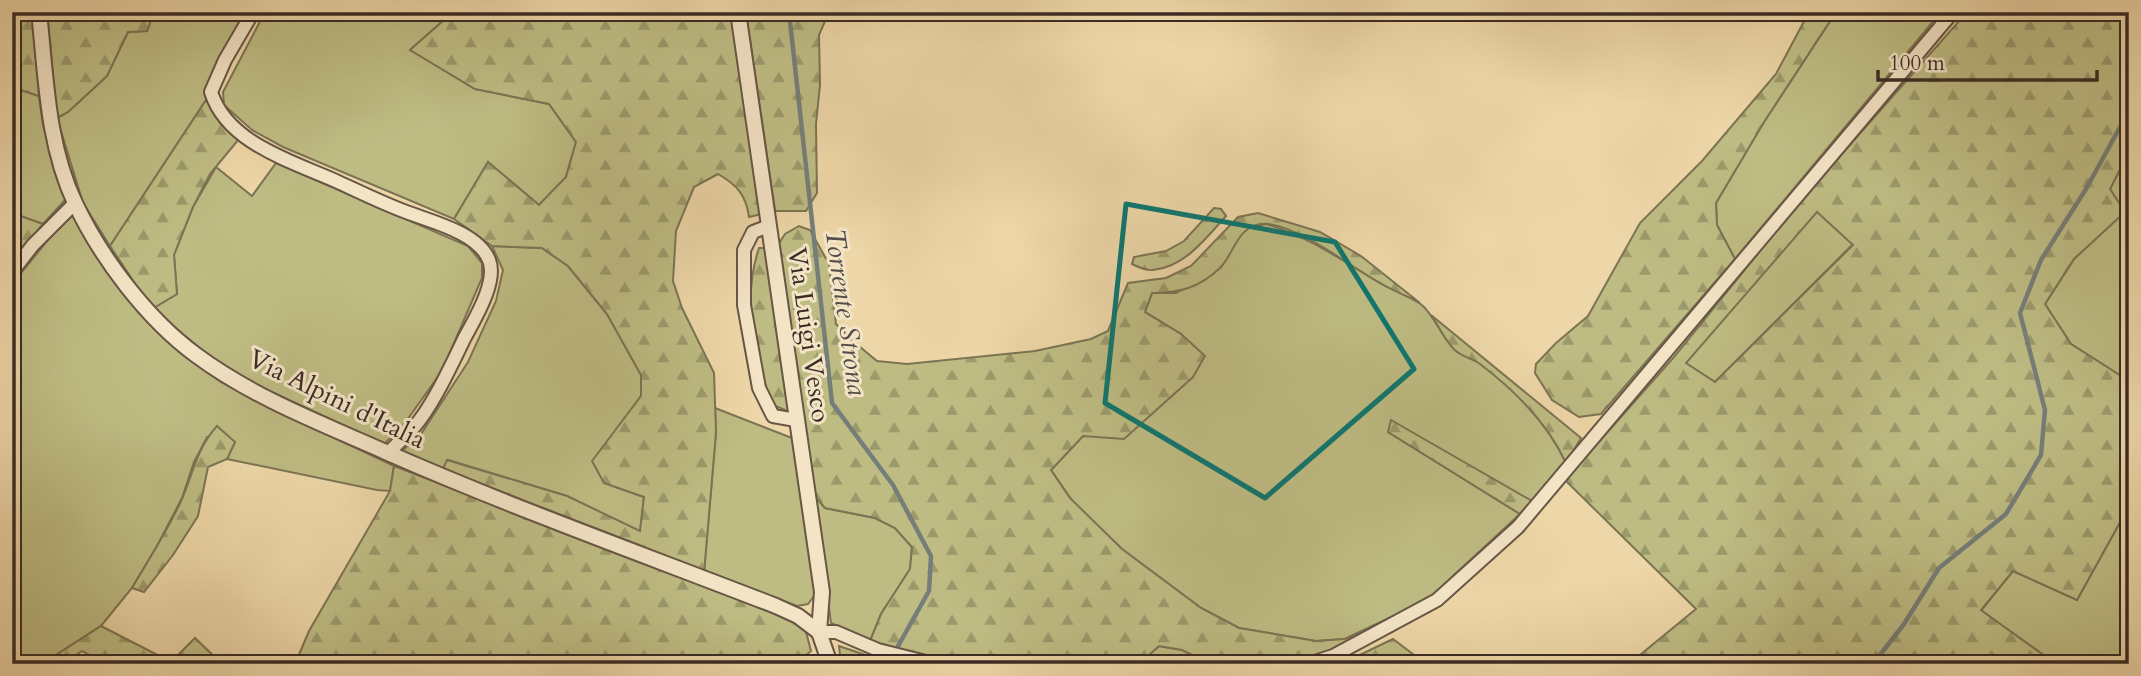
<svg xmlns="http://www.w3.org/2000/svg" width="2141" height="676" font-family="Cardo,serif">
  <defs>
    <pattern id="forest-firs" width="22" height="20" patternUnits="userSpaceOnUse" patternTransform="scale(1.75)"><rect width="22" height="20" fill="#bebc83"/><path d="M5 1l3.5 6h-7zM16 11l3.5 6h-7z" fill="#9c996b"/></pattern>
  </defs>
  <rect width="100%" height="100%" fill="#edd6a7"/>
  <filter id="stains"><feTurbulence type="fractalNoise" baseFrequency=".00286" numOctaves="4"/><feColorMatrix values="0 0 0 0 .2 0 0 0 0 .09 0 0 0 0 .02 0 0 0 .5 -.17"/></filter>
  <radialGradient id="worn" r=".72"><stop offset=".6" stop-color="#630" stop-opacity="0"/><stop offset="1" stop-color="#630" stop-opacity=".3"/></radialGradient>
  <g fill="#bebc83" stroke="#7c7454" stroke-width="2">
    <path d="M154 12H220L241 21 206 100 110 246 83 203 57 118 68 112 107 76 128 32 147 31Z"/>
    <path d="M265 12H453L411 49 475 89 549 104 576 142 566 177 539 205 488 162 454 219 283 147 252 130 224 105 223 92Z"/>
    <path d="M1836 12H1941L1735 259 1717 225 1716 203 1764 122Z"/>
    <path d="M12 87 39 96 43 125 66 199 43 224 12 213Z"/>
    <path d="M2129 152V381L2071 344 2045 304 2074 259 2124 212 2110 189Z"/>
    <path d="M276 163 468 246 482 263V278L442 371 402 427 384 444 276 394 244 384 152 309 177 294 174 255 193 207 216 167 252 196Z"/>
    <path d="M73 209 154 326 183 355 221 382 246 395 394 466 390 491 377 490 227 459 235 442 207 437 194 462 182 498 157 546 132 588 101 626 42 664H12V284Z"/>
    <path d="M1817 211 1853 244 1715 382 1685 363Z"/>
    <path d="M1266 224C1308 236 1343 261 1380 283 1394 292 1410 295 1423 306 1436 319 1442 337 1454 349 1460 355 1471 358 1478 362 1513 386 1548 424 1566 463L1532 501 1388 432 1520 514 1453 576 1432 598 1345 639 1316 641 1239 628 1201 608 1122 549 1073 502 1051 470 1083 436H1100L1181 334 1145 312 1152 293H1176L1221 267 1238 237 1249 228Z"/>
    <path d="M492 246 542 248 568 266 607 314 641 375V396L593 461 604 483 644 497 640 532 567 496 448 460 443 469 402 451 421 434 468 362 496 301 503 270Z"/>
    <path d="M715 408 792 438 814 586V596L808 604 797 606 704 573 716 432Z"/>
    <path d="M814 495 825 508 875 518 895 528 912 547 910 569 881 614 870 641 831 623Z"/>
    <path d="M2129 506V661L2125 664H2056L1981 611 2013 571 2077 600Z"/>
    <path d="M1159 646 1182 650 1211 664H1139Z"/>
  </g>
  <g fill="url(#forest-firs)" stroke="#7c7454" stroke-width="2" fill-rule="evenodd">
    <path d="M12 12H32L39 96 12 87Z"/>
    <path d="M47 12H154L147 31 128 32 107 76 68 112 57 118Z"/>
    <path d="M453 12H731L762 214 749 217C746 195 737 185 718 174L694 187 676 231 673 281 682 308 714 373 716 432 704 573 639 545 443 469 447 460 567 496 640 531 644 497 604 483 592 461 641 396V375L607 314 568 266 542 248 492 246 454 219 488 162 539 205 566 177 576 142 549 104 475 89 410 50Z"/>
    <path d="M746 12H829L819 35 820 85 816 124 817 193 806 211H775Z"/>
    <path d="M1809 12H1836L1764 122 1716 203 1717 225 1735 259 1601 414 1579 417 1552 400 1535 373 1536 364 1556 343 1588 316 1640 223 1702 161 1776 74Z"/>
    <path d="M1967 12H2129V152L2110 189 2125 212 2074 259 2045 304 2071 344 2129 381V506L2077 600 2013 571 1981 610 2056 664H1629L1696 609 1565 480 1674 357 1803 198ZM1817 212 1853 245 1715 382 1686 363Z"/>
    <path d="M206 100 239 139 210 174 193 207 174 255 177 294 152 309 110 246Z"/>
    <path d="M1214 208 1221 209 1226 216C1206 238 1185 267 1153 270 1146 271 1138 267 1132 264L1134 257 1166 251 1184 241Z"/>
    <path d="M12 213 43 224 12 262Z"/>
    <path d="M1258 213 1320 232 1361 256 1420 303C1407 296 1394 291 1382 284 1351 267 1302 228 1268 224 1238 221 1235 253 1220 268 1199 288 1179 293 1152 293L1145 312 1181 334 1205 356 1193 377 1124 439 1083 436 1051 470 1070 498 1122 549 1201 608 1239 628 1316 641 1345 639 1432 598 1338 649 1288 664H1211L1182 650 1159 646 1139 664H969L911 654 870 641 881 614 910 569 912 547 895 528 875 518 825 508 814 495 776 248 785 234 799 226 810 230 829 264 836 324 854 342 877 361 907 364 1035 351 1091 339 1108 331 1128 283 1166 278 1191 266 1238 217Z"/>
    <path d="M759 248H766L790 412 773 405C753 357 742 298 759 248Z"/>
    <path d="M1431 315 1581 438 1566 463C1548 423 1514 390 1480 364 1473 359 1463 357 1456 351 1446 343 1439 326 1431 315Z"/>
    <path d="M1391 420 1532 501 1520 514 1388 432Z"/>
    <path d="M217 426 235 442 227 459 208 467 198 516 173 555 144 592 132 588C149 559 168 530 182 499 193 473 197 448 217 426Z"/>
    <path d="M394 466 779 614 805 628 811 651 795 664H614L604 658 598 664H295L309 631 390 491Z"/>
    <path d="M101 626 171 662 195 638 222 664H106L82 651 63 664H42Z"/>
    <path d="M1393 639 1426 664H1341Z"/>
    <path d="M839 646 892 664H841Z"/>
  </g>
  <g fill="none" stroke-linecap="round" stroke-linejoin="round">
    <g stroke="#767e7a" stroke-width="4.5">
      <path d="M789 12 832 403 893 485 931 556 929 591 888 664"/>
      <path d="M1873 664 1904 624 1939 568 2006 514 2041 455 2045 410 2020 313 2041 260 2086 189 2125 118 2129 116"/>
    </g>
    <g stroke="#685646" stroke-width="16">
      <g id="minor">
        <path d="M253 12 225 60 211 92C227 143 291 161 336 181 360 192 384 204 409 213 433 222 478 233 489 260 498 282 474 320 464 339 452 364 432 407 414 427 406 436 397 444 388 453"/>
        <path d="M769 226 753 232 744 250V305L759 388 773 416 796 420"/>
        <path d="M12 272 33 245 75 203"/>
        <path d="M819 632H836L878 650 934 664"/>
        <path d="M1308 664 1333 656 1437 600 1518 527 1952 13"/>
      </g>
    </g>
    <g stroke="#685646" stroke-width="18">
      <g id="tertiary">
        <path d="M39 12C46 76 47 144 75 203 101 258 147 319 196 355 254 398 323 424 388 453 516 509 647 556 776 606L798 616 819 632"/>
        <path d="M738 12 822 592 819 632 830 664"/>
      </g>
    </g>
    <use href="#minor" stroke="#f3e4c6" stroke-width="12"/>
    <use href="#tertiary" stroke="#f3e4c6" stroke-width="14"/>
  </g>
  <path fill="none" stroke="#0f766e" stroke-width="5" stroke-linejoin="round" d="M1126 204 1335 242 1414 369 1265 498 1105 403Z"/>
  <g text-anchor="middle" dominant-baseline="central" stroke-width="6" stroke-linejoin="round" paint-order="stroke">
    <g font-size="26" fill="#3b2b25" stroke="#f3e4c6">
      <text transform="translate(809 335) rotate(82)">Via Luigi Vesco</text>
      <text transform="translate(337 399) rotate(26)">Via Alpini d'Italia</text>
    </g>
    <g font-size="28" font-style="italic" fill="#544e48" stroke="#f3e4c6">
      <text transform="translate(846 312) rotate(82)">Torrente Strona</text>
    </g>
  </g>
  <rect width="2141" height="676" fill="none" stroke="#edd6a7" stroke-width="42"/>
  <rect x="14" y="14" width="2113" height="648" fill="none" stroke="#3b2b25" stroke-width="3.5"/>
  <rect x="21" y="21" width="2099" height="634" fill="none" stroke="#3b2b25" stroke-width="2"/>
  <path d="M1878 70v10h219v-10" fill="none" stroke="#3b2b25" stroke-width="3.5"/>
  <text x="1889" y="70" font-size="21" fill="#3b2b25" stroke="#f3e4c6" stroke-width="5" paint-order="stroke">100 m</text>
  <rect width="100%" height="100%" filter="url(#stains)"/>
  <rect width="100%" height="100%" fill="url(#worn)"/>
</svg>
